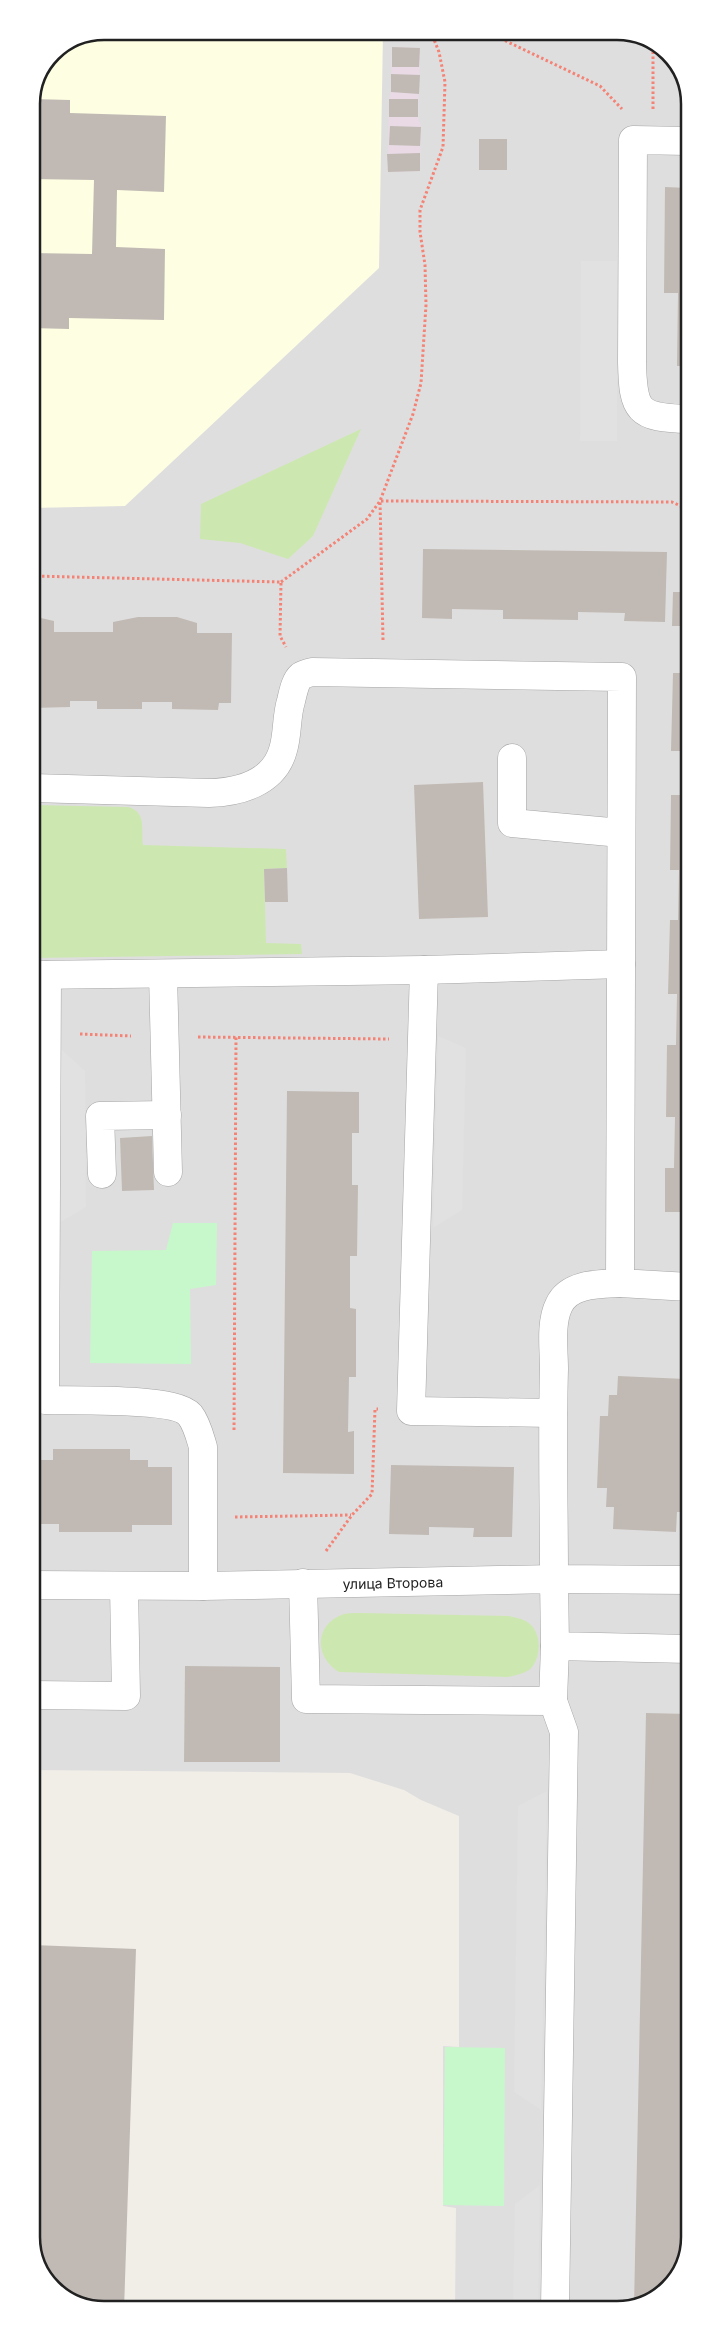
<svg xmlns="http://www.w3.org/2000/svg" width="721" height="2341" font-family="Inter,sans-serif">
  <rect width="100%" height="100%" fill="#f1eee8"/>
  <path fill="#dfdede" d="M104 31 626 32 665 50 688 90 690 2237 672 2285 631 2308 455 2309 456 2208 443 2206V2046L459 2047V1816L421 1800 404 1790 350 1773 32 1770 31 104 53 52Z"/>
  <path fill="#e9dae6" d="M392 47 420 48 418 117 421 127 420 171 388 172 389 99 391 92Z"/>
  <path fill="#fefee3" d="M104 31 383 32 379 268 125 506 32 508 31 104 53 52Z"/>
  <g fill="#cce8b0">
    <path d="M361 429 313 536 288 559 240 543 200 539 201 504Z"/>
    <path d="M32 805 128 807C147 812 141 829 143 845L286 849 287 868 264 869 266 943 301 944 302 954 32 958Z"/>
    <path d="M360 1613 509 1616C517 1618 525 1619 531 1625 541 1635 541 1654 533 1666 528 1673 516 1675 508 1677L339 1672C314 1657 314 1624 344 1614 348 1613 355 1613 360 1613Z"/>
  </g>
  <g fill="#c7f8cb">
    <path d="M173 1223H217L216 1285 190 1289 191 1364 90 1363 92 1251 166 1250Z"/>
    <path d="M445 2047 505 2048 504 2206 443 2205Z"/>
  </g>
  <g fill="#e1e1e1">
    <path d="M581 261H617V441H580Z"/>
    <path d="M438 1036 466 1048 462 1210 433 1228Z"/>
    <path d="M60 1048 85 1071 86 1207 59 1223Z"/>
    <path d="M547 1791 541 2110 514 2092 518 1806Z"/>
    <path d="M540 2185 538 2309H513L515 2204Z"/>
  </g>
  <g fill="#c1bab4">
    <path d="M392 47 420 48 419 67H392Z"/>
    <path d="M391 74 420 75 419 94 391 92Z"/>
    <path d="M33 99 70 100V113L166 116 164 192 117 190 116 247 165 249 164 320 69 318V329L31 328V253L92 254 94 180 31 179V104Z"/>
    <rect x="389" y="99" width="29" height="18"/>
    <path d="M390 126 421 127 420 146 389 145Z"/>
    <rect x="479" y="139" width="28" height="31"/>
    <path d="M420 153V171L388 172 387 154Z"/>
    <path d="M665 187 688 188V366H677L678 293H664Z"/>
    <path d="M423 549 667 552 665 622 624 621 625 613 578 612V620L503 619V610L452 609V619L422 618Z"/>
    <path d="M673 592H689V1212H665V1168H674L675 1117H666L667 1045H676L677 994H668L670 920H678L679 870H670L671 795H681L682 751H671L673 673H682L683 626H672Z"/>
    <path d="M32 616 54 621V632H113V622L138 617H177L197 623V633H232L231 703H219L218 710 172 709V702H142V709H97V701H70V707L32 708Z"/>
    <path d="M483 782 488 917 419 919 414 785Z"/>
    <path d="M287 868 288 902H265L264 869Z"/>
    <path d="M287 1091 359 1092V1133H352V1185H358L357 1256H350V1308L356 1309V1377H349L348 1432 354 1431V1474L283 1473Z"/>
    <path d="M152 1136 154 1190 122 1191 120 1138Z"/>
    <path d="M618 1376 685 1379 684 1398 689 1399V1492H686L685 1512H677L676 1532 613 1529 614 1507H606L607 1488H597L600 1416H608L609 1395H617Z"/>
    <path d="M53 1449H130V1460H148V1467H172V1525H132V1532H59V1524H32V1465H34V1460H53Z"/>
    <path d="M391 1465 514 1467 512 1537H473L474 1528 429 1527V1535L389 1534Z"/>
    <path d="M185 1666 280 1667V1762H184Z"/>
    <path d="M646 1713 689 1714 690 2237 672 2285 634 2307Z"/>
    <path d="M33 1945 136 1949 124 2310H99L56 2292 33 2251Z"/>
  </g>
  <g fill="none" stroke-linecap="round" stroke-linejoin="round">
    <g stroke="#a5a5a5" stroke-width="29">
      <g id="minor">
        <path d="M688 141 633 140 632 362C633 411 637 418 689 419"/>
        <path d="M512 758V823L621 833"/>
        <path d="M32 788 209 793C239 792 274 783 283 750 288 734 286 717 291 701 293 693 295 681 301 676 304 674 309 673 312 672L622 677 620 1283 689 1287"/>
        <path d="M424 970 411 1411 553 1413"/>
        <path d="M163 974 168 1172"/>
        <path d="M32 975 424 970 621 964"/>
        <path d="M47 975 45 1400C71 1401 175 1397 190 1415 197 1424 200 1437 203 1447V1586"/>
        <path d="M102 1174 100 1116 167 1115"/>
        <path d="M620 1283C600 1284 569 1283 559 1305 550 1323 554 1350 554 1369 552 1439 554 1509 554 1579L689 1580"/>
        <path d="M303 1583 306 1699 553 1701"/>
        <path id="s1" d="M32 1585 203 1586 554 1579 555 1646 689 1649"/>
        <path d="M555 1646 553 1701 564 1732 555 2308"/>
        <path d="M32 1695 126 1696 124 1586"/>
      </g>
    </g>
    <g stroke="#f48275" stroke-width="3" stroke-dasharray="2.5 2.5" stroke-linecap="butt">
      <path d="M487 32 600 86 622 109"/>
      <path d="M653 109V44"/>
      <path d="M32 576 281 582 280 636 286 647"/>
      <path d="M281 582 367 519 380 501 413 414 421 383 426 305 425 265 420 232V210L443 147 445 82 439 52 431 32"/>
      <path d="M383 640 380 501 672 502 689 510"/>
      <path d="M80 1034 131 1036"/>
      <path d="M198 1037 389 1039"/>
      <path d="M234 1430 236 1037"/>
      <path d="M235 1517 351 1515"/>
      <path d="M326 1551 352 1515 372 1494 375 1409H378"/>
    </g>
    <use href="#minor" stroke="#fff" stroke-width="28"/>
  </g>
  <g text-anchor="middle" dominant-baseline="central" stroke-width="4" stroke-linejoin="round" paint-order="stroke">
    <g font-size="14" fill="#212121" stroke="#fff">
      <text stroke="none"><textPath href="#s1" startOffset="361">улица Второва</textPath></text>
    </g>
  </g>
  <path d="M0 0H721V2341H0ZM104 40H617A64 64 0 0 1 681 104V2237A64 64 0 0 1 617 2301H104A64 64 0 0 1 40 2237V104A64 64 0 0 1 104 40Z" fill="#fff" fill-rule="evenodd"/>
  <path fill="none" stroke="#212121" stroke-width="2.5" d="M104 40H617A64 64 0 0 1 681 104V2237A64 64 0 0 1 617 2301H104A64 64 0 0 1 40 2237V104A64 64 0 0 1 104 40Z"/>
</svg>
